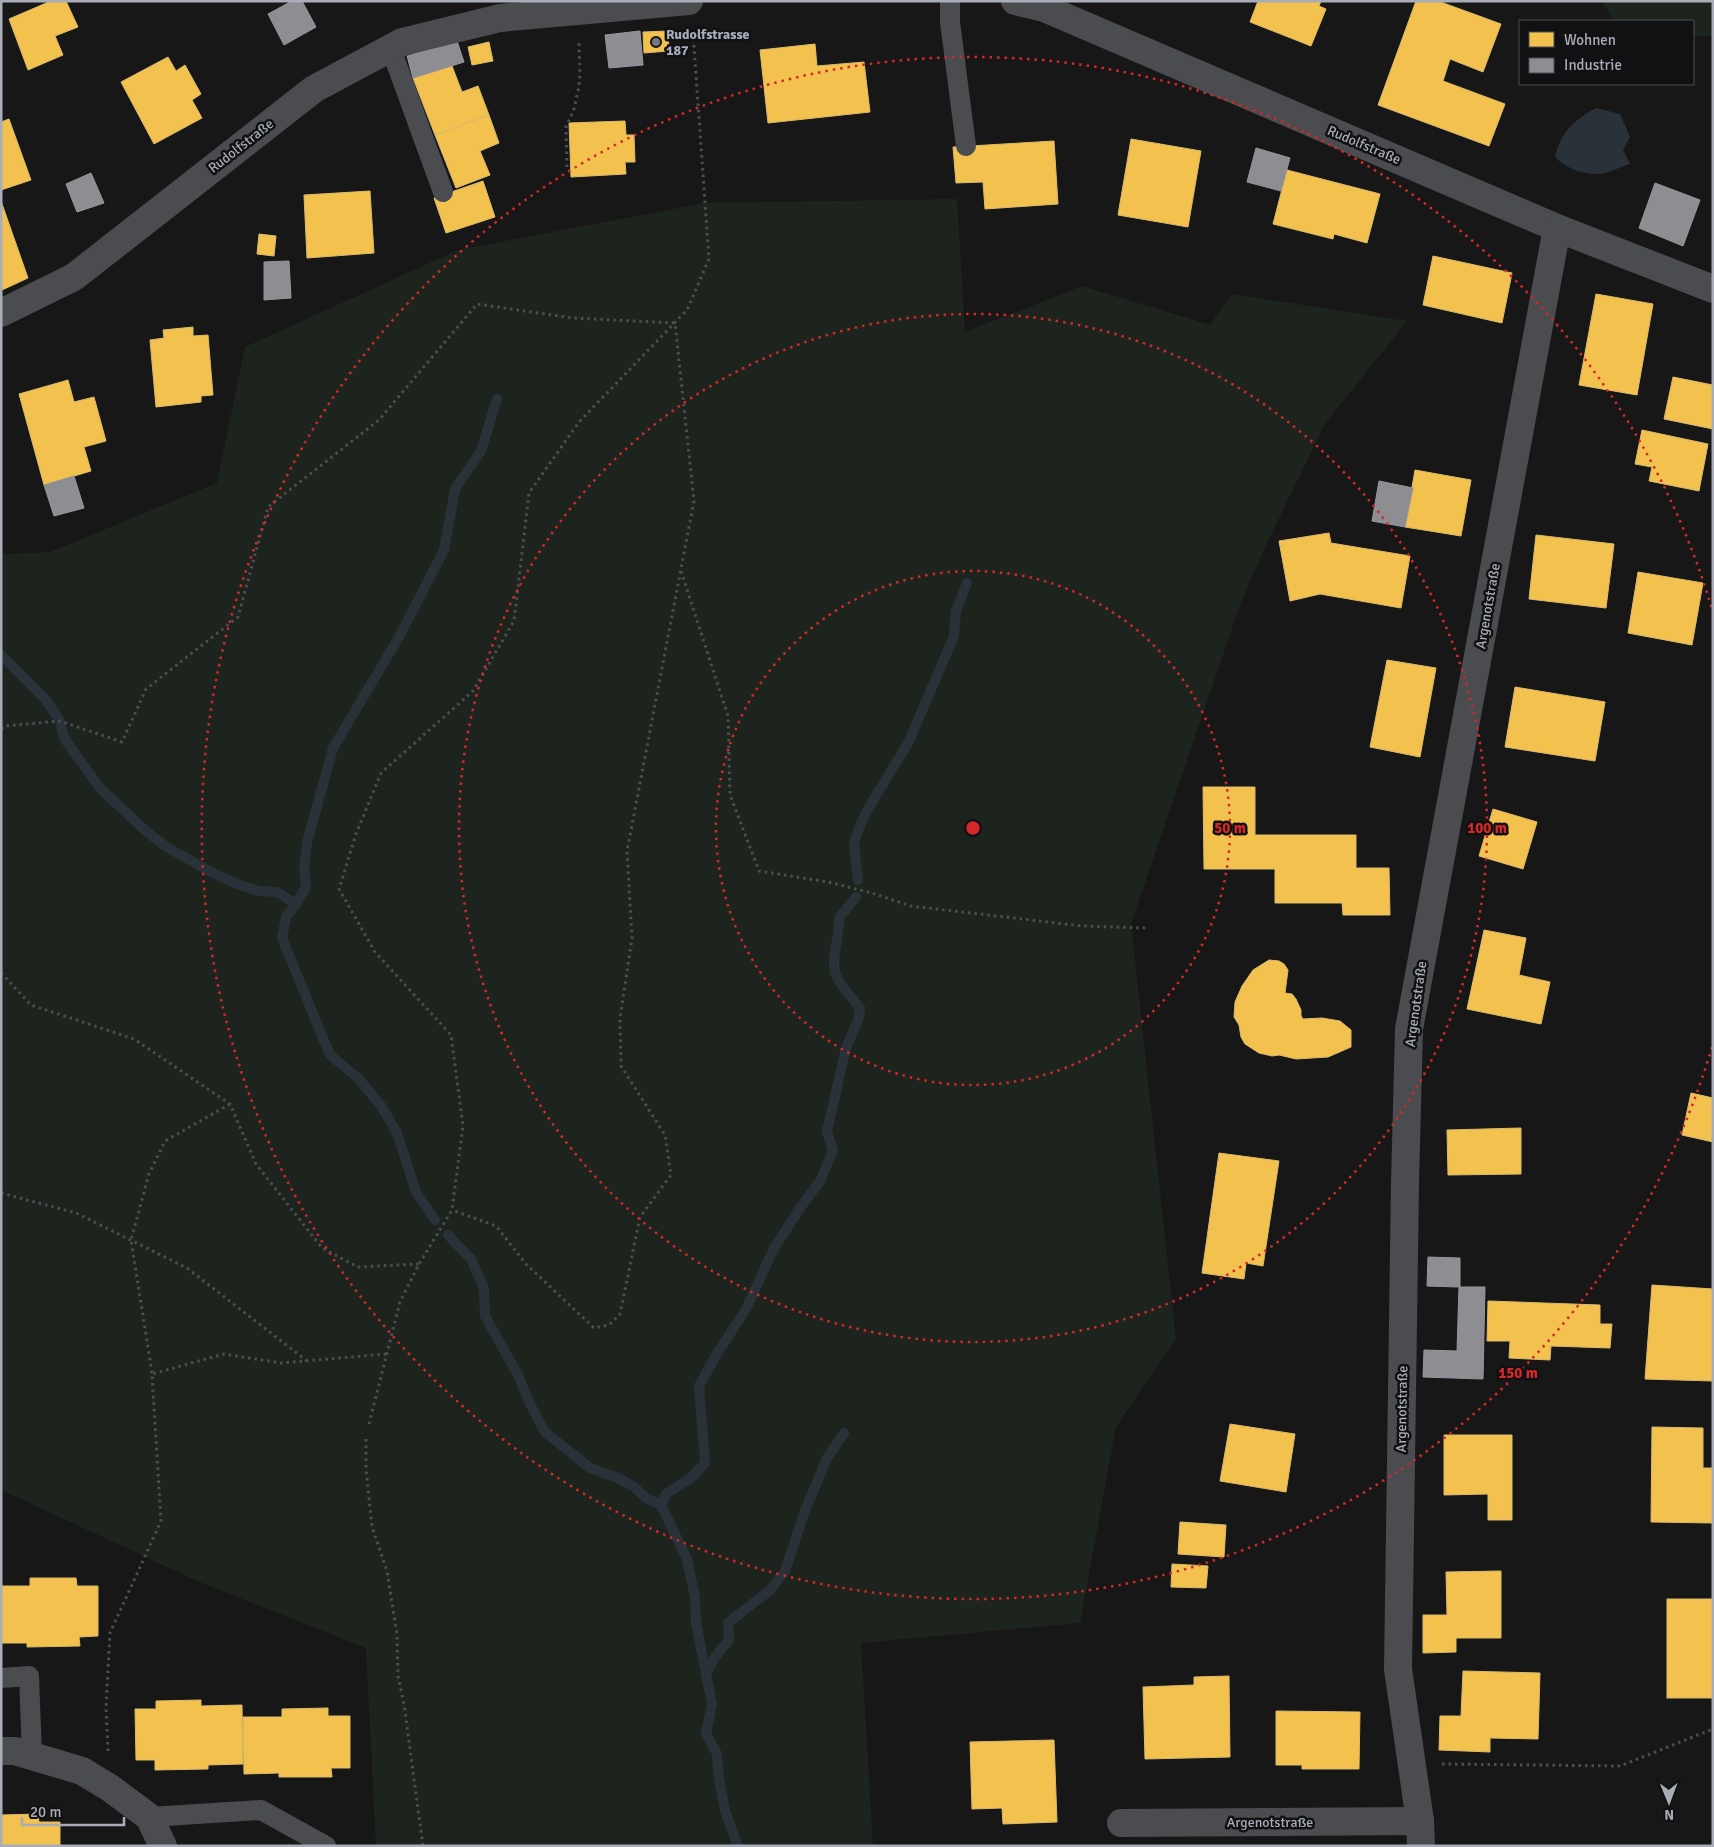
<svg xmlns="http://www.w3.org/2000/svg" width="1714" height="1847" font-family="Signika,sans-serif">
  <rect width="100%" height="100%" fill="#171717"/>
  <g fill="#1d241e">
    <path d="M1602 1H1713V35L1693 37V21H1614Z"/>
    <path d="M957 199 965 332 1082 286 1210 325 1232 294 1407 321 1325 424 1267 543 1241 602 1131 924 1176 1339 1116 1427 1080 1623 861 1643 873 1846H376L366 1648 204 1584 1 1490V554L50 552 217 483 245 347 458 250 704 203Z"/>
  </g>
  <path fill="#2a3239" d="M1596 108 1620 114 1630 137 1623 150 1630 164C1620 167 1609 173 1599 174 1583 175 1566 168 1555 157 1561 132 1574 120 1596 108Z"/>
  <g fill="#f2c14e" stroke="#dcbb6e">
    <path d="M51 1H66L78 27 55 36 63 55 28 70 9 19Z"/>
    <path d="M1258 1H1321L1319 6 1326 9 1311 46 1250 22Z"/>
    <path d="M1416 1H1438L1501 24 1483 72 1450 59 1443 81 1505 104 1489 146 1378 105Z"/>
    <path d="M668 31 669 51 644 53 643 32Z"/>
    <path d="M489 42 493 61 472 65 468 47Z"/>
    <path d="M815 44 817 66 864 62 870 112 768 123 760 50Z"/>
    <path d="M168 57 176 71 185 65 201 94 192 100 202 118 154 144 121 82Z"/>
    <path d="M452 66 462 92 478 86 489 115 435 135 413 78Z"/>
    <path d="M489 115 499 143 480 151 490 175 456 188 435 135Z"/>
    <path d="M9 119 31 180 1 190V122Z"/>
    <path d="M625 121 626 135H634L635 162H625L626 174 571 177 569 123Z"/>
    <path d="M1131 139 1201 151 1188 227 1118 215Z"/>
    <path d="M1054 141 1058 204 985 209 983 182 956 183 953 147Z"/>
    <path d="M1287 170 1380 194 1367 243 1334 234 1333 239 1273 224Z"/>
    <path d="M483 181 495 217 446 233 434 198Z"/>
    <path d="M370 191 374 253 307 258 304 195Z"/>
    <path d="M1 201 28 278 2 290 1 287Z"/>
    <path d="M259 234 276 236 274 256 257 254Z"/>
    <path d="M1433 256 1512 273 1502 323 1423 305Z"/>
    <path d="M1596 294 1653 304 1637 395 1579 385Z"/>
    <path d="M193 327V336L208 335 213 395 201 396V402L156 407 150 340 164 338 163 330Z"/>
    <path d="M1673 377 1713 385V429L1664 419Z"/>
    <path d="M68 380 74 402 94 397 106 441 84 447 91 471 44 485 19 394Z"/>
    <path d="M1642 430 1708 444 1699 491 1649 481 1652 467 1635 464Z"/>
    <path d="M1415 470 1471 480 1461 536 1405 527Z"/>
    <path d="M1329 533 1331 543 1410 556 1401 608 1320 594 1290 601 1279 541Z"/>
    <path d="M1536 535 1614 544 1606 608 1529 599Z"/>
    <path d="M1638 572 1703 583 1692 645 1628 633Z"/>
    <path d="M1387 660 1436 668 1420 757 1370 747Z"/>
    <path d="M1515 687 1605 702 1595 761 1505 747Z"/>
    <path d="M1203 787H1255V835H1356V868H1389L1390 915H1343L1342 903H1275V869H1204Z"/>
    <path d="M1493 809 1537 822 1523 869 1479 856Z"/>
    <path d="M1484 930 1526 938 1519 975 1550 982 1541 1024 1467 1009Z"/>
    <path d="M1269 960 1279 961 1284 964 1288 970 1285 993 1292 994 1296 999 1301 1010V1016L1303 1019 1322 1018 1340 1021 1351 1030V1047L1328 1057 1296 1059 1279 1055 1272 1056 1259 1053 1245 1044 1241 1037 1239 1025 1234 1017 1235 1002 1242 986 1253 970Z"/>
    <path d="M1691 1093 1713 1098V1142L1682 1135Z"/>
    <path d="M1521 1128V1174L1448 1175 1447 1130Z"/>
    <path d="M1219 1153 1279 1161 1263 1266 1246 1263 1244 1279 1202 1273Z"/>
    <path d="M1652 1285 1713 1289V1381L1645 1379Z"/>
    <path d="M1488 1301 1600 1305V1324H1612L1610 1348 1551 1346 1550 1360 1509 1358 1510 1341H1487Z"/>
    <path d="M1230 1424 1295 1434 1286 1492 1220 1481Z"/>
    <path d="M1652 1427 1703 1428V1468H1713V1523L1651 1522Z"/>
    <path d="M1444 1435H1512V1520H1488V1494L1444 1495Z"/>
    <path d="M1180 1522 1226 1525 1224 1557 1178 1554Z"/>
    <path d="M1172 1564 1208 1566 1206 1588 1171 1587Z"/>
    <path d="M1501 1571V1638H1456V1652L1423 1653V1615H1447L1446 1572Z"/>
    <path d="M30 1578H76L77 1586H98V1636L79 1637 80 1646 27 1647V1643H1V1586H30Z"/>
    <rect x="1667" y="1599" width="46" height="99"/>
    <path d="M1463 1671 1540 1673 1538 1739 1490 1738V1752L1439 1750 1440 1716H1461Z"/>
    <path d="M1229 1676 1230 1757 1145 1759 1143 1687 1194 1685V1677Z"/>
    <path d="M201 1700V1706L242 1705 243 1764 208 1765V1769L155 1770V1760H136L135 1709H156V1701Z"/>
    <path d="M328 1708V1716H350V1768H331L332 1777H279V1773L244 1774 243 1717H282V1709Z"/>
    <path d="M1276 1711 1360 1712 1359 1769H1302V1765H1276Z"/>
    <path d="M1054 1740 1057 1822 1003 1824 1002 1808 972 1809 970 1742Z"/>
    <path d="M38 1814 39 1822H60V1846H1V1815Z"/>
  </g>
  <g fill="#8d8d92" stroke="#95979d">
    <path d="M292 1H302L316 27 284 45 268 14Z"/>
    <path d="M640 31 643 65 609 68 605 35Z"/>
    <path d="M457 41 464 62 413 78 407 56Z"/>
    <path d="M1256 148 1290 158 1281 191 1247 182Z"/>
    <path d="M91 173 104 203 77 212 66 184Z"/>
    <path d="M1655 183 1700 200 1683 246 1639 228Z"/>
    <path d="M289 261 291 298 264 300V262Z"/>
    <path d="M74 476 84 508 54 516 44 485Z"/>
    <path d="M1379 481 1413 488 1405 527 1372 521Z"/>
    <path d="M1428 1257 1460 1258V1287H1485L1483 1379 1423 1377 1424 1350 1457 1351 1459 1287 1427 1286Z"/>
  </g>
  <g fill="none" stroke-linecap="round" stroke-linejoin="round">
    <g stroke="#2a3239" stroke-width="10">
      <path d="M1 655 46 700 60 721 64 738 100 788 147 832 165 846 211 872 237 884 259 891 277 892 296 904 286 917 282 938 330 1055 358 1078 382 1107 397 1133 416 1192 435 1220"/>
      <path d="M858 880 854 843 859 828 868 809 908 743 954 636 956 611 967 583"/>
      <path d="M296 904 306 887 304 867 307 843 333 748 399 637 444 550 455 489 481 451 497 399"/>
      <path d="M448 1235 471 1259 484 1289 485 1316 518 1375 531 1406 545 1432 590 1468 618 1478 633 1486 646 1498 661 1505 687 1559 695 1597 696 1623 712 1704 706 1733 717 1754 719 1779 725 1811 738 1846"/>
      <path d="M661 1505 666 1494 691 1478 705 1463 699 1386 718 1352 746 1309 773 1250 800 1208 820 1181 833 1151 827 1131 846 1048 859 1017 860 1008C854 1000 838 983 835 973 831 957 840 935 839 918L856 897"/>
      <path d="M706 1674 715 1657 729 1640 728 1623 770 1590 785 1571 804 1513 827 1458 844 1433"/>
    </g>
    <g stroke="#4d4e52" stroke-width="3" stroke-dasharray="2.5 4" stroke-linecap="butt">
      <path d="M567 167 566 127 574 109 579 86 580 73 579 43"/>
      <path d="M681 571 728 716 730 795 759 871 828 882 872 893 911 906 1083 926 1147 928"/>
      <path d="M1 729 5 726 60 721 122 742 146 689 238 617 268 507 379 420 477 304 572 318 675 323 694 501 627 851 632 938 620 1018 621 1066 665 1135 671 1175 640 1217 620 1314 609 1325 594 1328 526 1264 496 1226 452 1210"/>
      <path d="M1 973 31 1005 134 1039 230 1104 256 1164 322 1248 358 1267 419 1264"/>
      <path d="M1 1193 76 1213 187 1268 307 1361"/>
      <path d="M152 1373 131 1240 149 1174 165 1141 230 1104"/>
      <path d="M369 1424 400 1302 419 1264 452 1210 463 1126 451 1035 375 952 339 889 356 834 381 773 473 691 514 621 529 493 579 422 687 310 709 259 693 33"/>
      <path d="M366 1439V1469L372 1527 387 1571 397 1635 398 1676 404 1704 423 1846"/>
      <path d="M108 1751 106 1707 110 1633 161 1521 152 1374 224 1354 281 1363 386 1354"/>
      <path d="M1442 1764 1620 1766 1713 1729"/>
    </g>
    <g stroke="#4b4c50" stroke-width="20">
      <path d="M950 1V22L966 146"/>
      <path d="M391 49 443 192"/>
      <path d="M1 1678 29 1676 32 1756"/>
      <path d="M149 1817 261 1810 326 1846"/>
    </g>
    <g stroke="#4b4c50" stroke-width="28">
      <path d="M1015 1 1044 8 1557 228 1713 289"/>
      <path d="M1 313 74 277 314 89 402 42 500 18 689 1"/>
      <path d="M1 1751H15L82 1771 110 1788 149 1817 163 1846"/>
      <path d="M1121 1823 1420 1821"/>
      <path d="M1421 1846 1420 1821 1398 1669 1405 1183 1409 1029 1557 228"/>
    </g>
  </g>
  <g fill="none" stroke="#d62828" stroke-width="2.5" stroke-dasharray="2.5 5">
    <circle cx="973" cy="828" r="257"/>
    <circle cx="973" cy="828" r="514"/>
    <path d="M1712 1047A771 771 0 1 1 1712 609"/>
  </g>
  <circle fill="#757880" stroke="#111113" stroke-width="2" cx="656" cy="42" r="5"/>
  <g text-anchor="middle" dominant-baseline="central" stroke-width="5" stroke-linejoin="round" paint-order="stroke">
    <g font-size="14" font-weight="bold" fill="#a8adb8" stroke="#111113" text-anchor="start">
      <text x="666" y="34">Rudolfstrasse<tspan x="666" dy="16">187</tspan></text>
    </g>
    <g font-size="14" fill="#a8adb8" stroke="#111113">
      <text transform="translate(1364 145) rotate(23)">Rudolfstraße</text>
      <text transform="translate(241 146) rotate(-38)">Rudolfstraße</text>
      <text transform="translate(1488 606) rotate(-80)">Argenotstraße</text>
      <text transform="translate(1416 1004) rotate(-82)">Argenotstraße</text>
      <text transform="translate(1402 1409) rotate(-89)">Argenotstraße</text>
      <text x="1270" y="1822">Argenotstraße</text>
    </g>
  </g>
  <circle cx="973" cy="828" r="8" fill="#d62828" stroke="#111113" stroke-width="2.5"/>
  <g font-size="15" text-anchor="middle" font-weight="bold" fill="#d62828" stroke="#111113" stroke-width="5" stroke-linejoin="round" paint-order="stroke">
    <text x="1230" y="833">50 m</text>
    <text x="1487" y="833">100 m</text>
    <text x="1518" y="1378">150 m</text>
  </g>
  <rect width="1714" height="1847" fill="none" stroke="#a8adb8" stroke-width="5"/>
  <rect x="1519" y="20" width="175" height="65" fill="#111113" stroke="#4d4f55"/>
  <rect x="1529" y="32" width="25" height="15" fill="#f2c14e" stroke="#4d4f55"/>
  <text x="1564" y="45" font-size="15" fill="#a8adb8">Wohnen</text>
  <rect x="1529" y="58" width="25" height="15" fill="#8d8d92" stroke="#4d4f55"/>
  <text x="1564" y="70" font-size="15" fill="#a8adb8">Industrie</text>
  <g transform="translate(1669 1802) rotate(179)" stroke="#111113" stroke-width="4" paint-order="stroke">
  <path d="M0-4L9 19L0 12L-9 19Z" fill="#a8adb8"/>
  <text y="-8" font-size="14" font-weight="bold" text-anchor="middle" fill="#a8adb8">N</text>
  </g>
  <path d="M22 1817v8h102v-8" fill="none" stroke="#a8adb8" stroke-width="2.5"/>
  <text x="30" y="1817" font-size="15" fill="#a8adb8" stroke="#111113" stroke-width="4" paint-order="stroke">20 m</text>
</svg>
